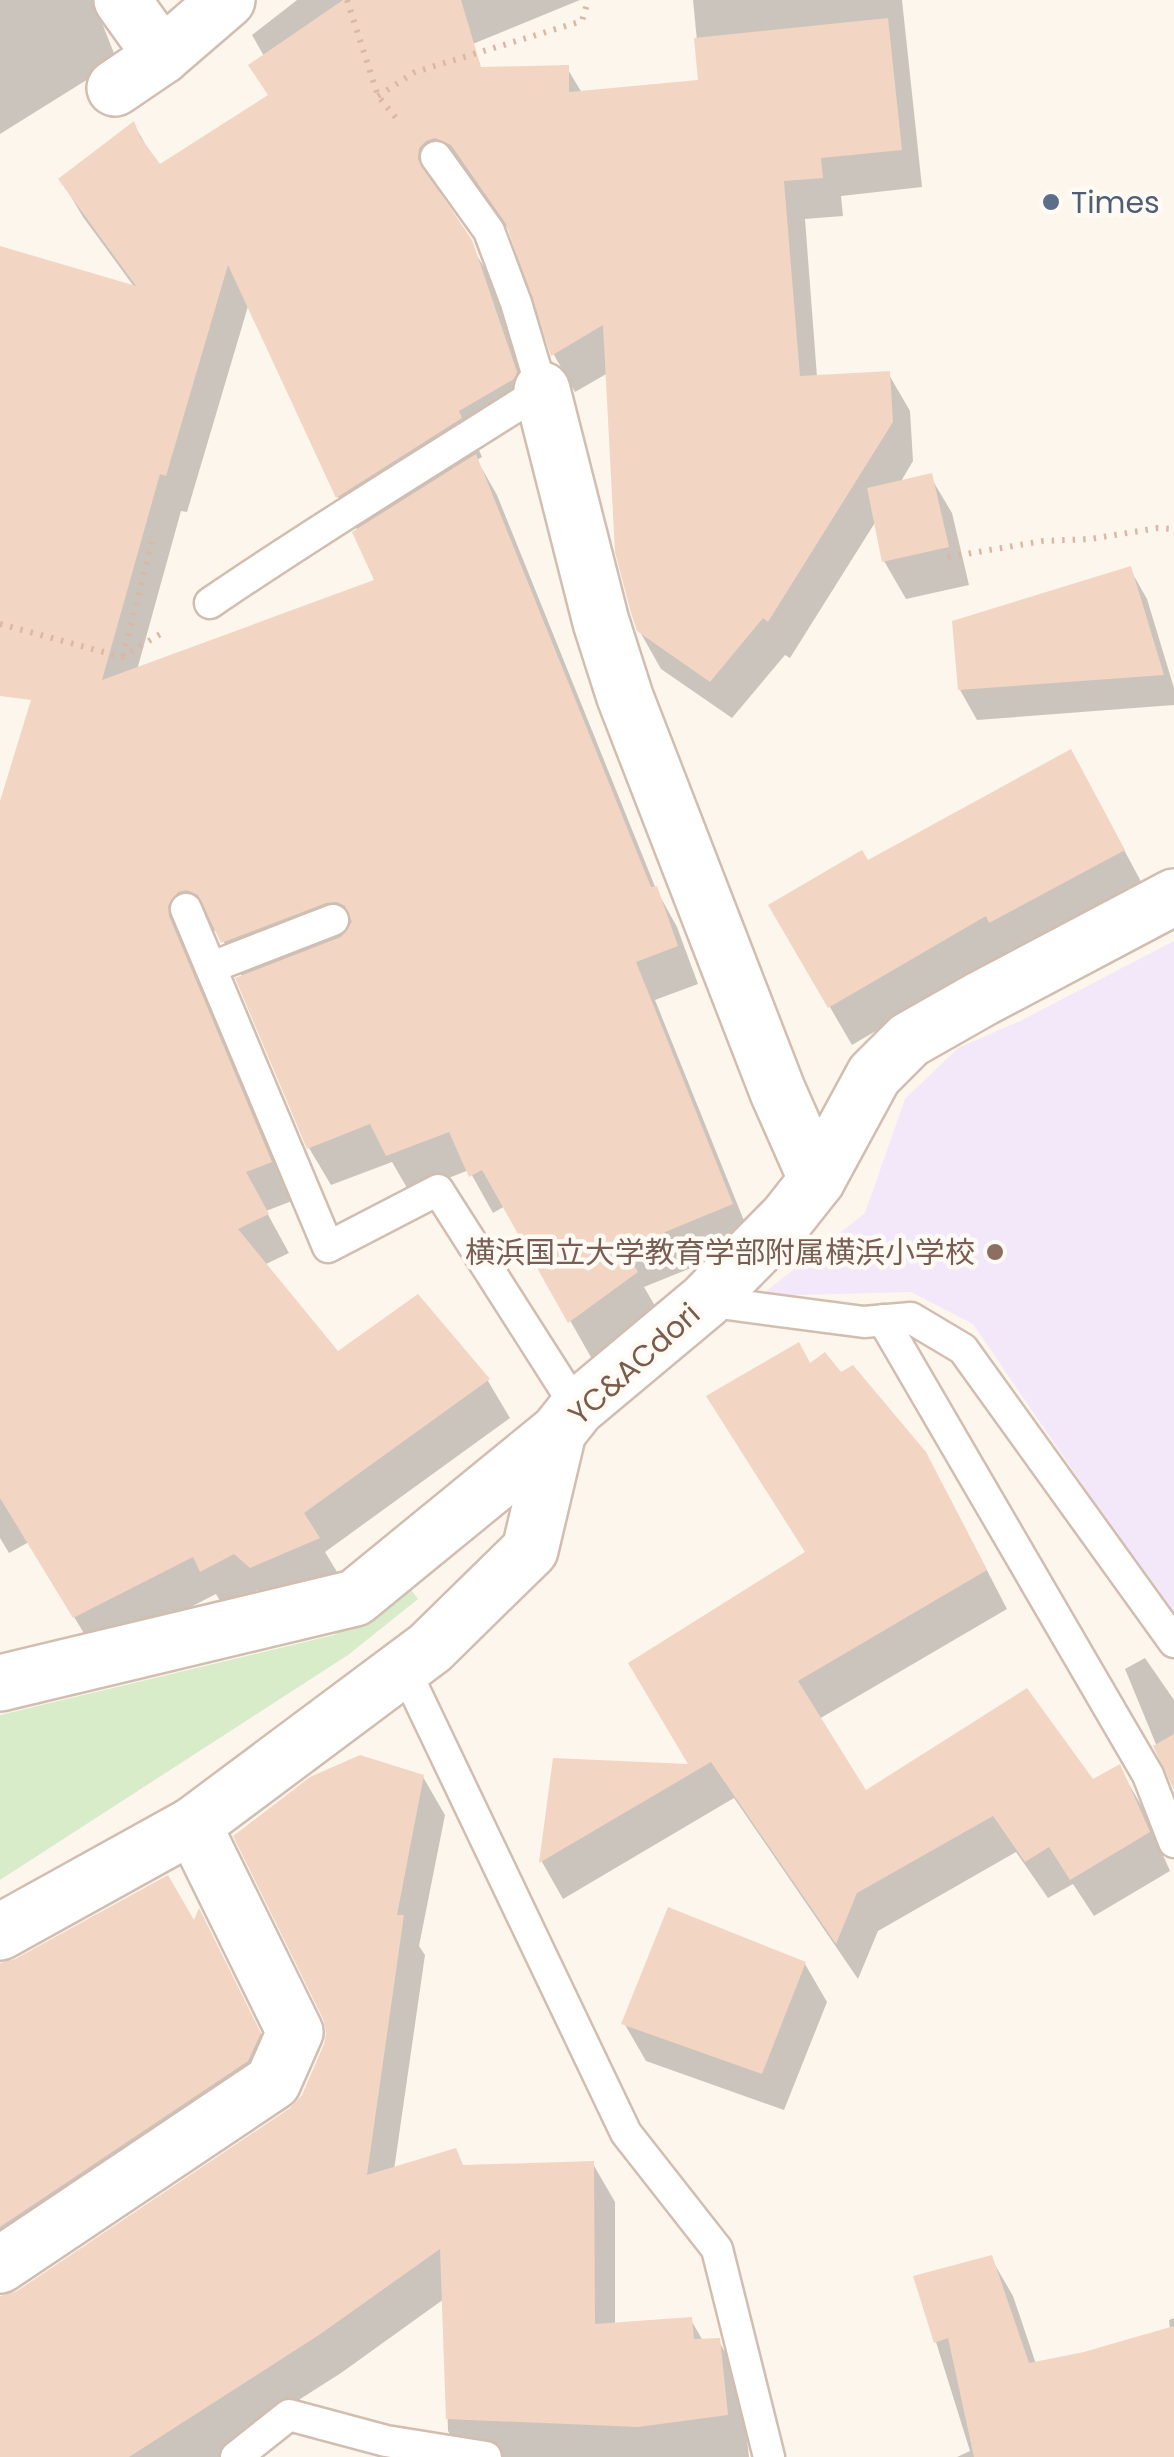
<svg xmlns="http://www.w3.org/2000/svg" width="1174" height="2457" font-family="Poppins,'Noto Sans JP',sans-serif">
  <rect width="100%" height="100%" fill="#fdf6ec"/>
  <path fill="#f3e8fa" d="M1174 941V1619L973 1324 911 1292 760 1296 865 1213 905 1099 958 1048 1022 1020Z"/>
  <path fill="#d8ecc9" d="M410 1588 418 1599 348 1655 0 1880V1715L334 1635Z"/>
  <g fill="#0003" fill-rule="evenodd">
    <path d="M0 0H93L117 61 0 134Z"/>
    <path d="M297 0H580L409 70 567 68 582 93 701 82 693 0H902L922 187 841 196 843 216 805 219 817 377 888 373 910 411 913 461 900 483 930 476 952 513 969 585 906 599 884 561 876 521 790 658 785 655 732 718 661 669 639 630 608 373 575 392 554 355 513 236 476 184 458 175 445 180 439 196 493 281 537 412 479 450 482 457 477 460 497 495 656 889 677 927 698 984 655 1000 753 1243 644 1287 658 1311 592 1359 505 1206 493 1213 469 1170 410 1193 392 1162 331 1185 309 1148 243 978 218 931 202 929 191 937 189 956 292 1201 266 1211 289 1253 264 1265 338 1355 418 1297 488 1381 510 1418 325 1552 340 1577 274 1605 257 1590 224 1608 216 1594 97 1655 29 1542 9 1553 0 1538V809L57 626 0 593V253L135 288 83 217 61 180 134 125 159 167 270 97 273 72 252 35ZM249 303 338 497 358 531 378 581 137 670 181 511 187 512Z"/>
    <path d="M1130 569 1147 599 1174 688V705L977 720 960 690Z"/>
    <path d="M1092 790 1145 889 1013 959 1009 953 852 1045 771 906 867 863Z"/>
    <path d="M810 1366 947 1493 1007 1609 819 1719 865 1793 1092 1782 1119 1767 1141 1805 1170 1871 1094 1916 1073 1884 1048 1898 1016 1852 878 1931 858 1979 734 1798 563 1899 542 1862 555 1760 692 1767 807 1554Z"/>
    <path d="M1145 1658 1174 1700V1788L1125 1669Z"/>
    <path d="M423 1777 445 1815 419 1946 425 1955 394 2170 593 2164 615 2202V2325L691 2320 703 2341 718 2340 740 2378 749 2457H464L448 2431 444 2299 341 2373 236 2440 245 2457H0V2298L18 2293 292 2110 303 2097 326 2045Z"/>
    <path d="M199 1914 281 2073 0 2281V1964L194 1925Z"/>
    <path d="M805 1964 827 2002 784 2110 646 2061 624 2023Z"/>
    <path d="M991 2258 1013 2296 1036 2364 1085 2355 1170 2329 1169 2320 1174 2318V2457H957L970 2451 916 2278Z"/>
  </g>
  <g fill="#f3d5c3">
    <path d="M343 0H461L481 67 569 65V92L698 80 694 38 888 18 902 150 821 158 823 178 784 181 800 376 890 371 893 422 768 622 763 618 710 682 637 631 631 613 615 552 603 325 551 356 506 224 451 145 435 138 426 141 419 148 418 160 472 240 517 372 514 379 459 411 462 418 336 498 228 265 166 476 160 474 102 680 374 580 352 532 476 454 651 887 657 886 678 946 636 962 733 1204 624 1249 638 1272 568 1323 482 1170 469 1177 449 1132 386 1156 370 1124 307 1149 235 978 341 937 352 922 345 906 337 902 326 903 221 943 198 895 187 890 178 892 168 906 169 916 272 1162 246 1172 269 1214 238 1229 338 1351 418 1294 490 1379 304 1513 320 1538 250 1568 234 1554 200 1572 193 1557 73 1618 0 1498V801L31 700 0 696V246L136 286 58 179 134 121 140 137 160 164 268 95 248 65Z"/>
    <path d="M932 473 949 547 882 562 867 488Z"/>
    <path d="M1131 566 1164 675 958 690 952 621Z"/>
    <path d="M1071 749 1125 850 989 923 986 916 828 1008 768 905 862 850 868 860Z"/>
    <path d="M799 1342 810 1363 825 1352 841 1372 853 1365 926 1452 987 1570 798 1681 866 1790 1027 1688 1093 1779 1120 1764 1150 1832 1070 1880 1049 1847 1025 1862 993 1816 857 1893 836 1944 711 1762 539 1863 553 1758 688 1764 628 1663 805 1552 706 1396Z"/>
    <path d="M1174 1734V1790L1153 1746Z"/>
    <path d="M360 1755 424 1775 397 1915H404L367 2175 456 2148 463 2165 594 2161 595 2324 692 2317 694 2339 720 2338 728 2415 638 2427 446 2419 440 2249 319 2335 129 2457H0V2296L17 2291 290 2108 302 2095 324 2044 326 2032 323 2019 233 1836 310 1777Z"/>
    <path d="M168 1875 194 1920 199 1908 261 2033 248 2061 0 2227V1963L15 1959Z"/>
    <path d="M668 1907 806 1962 762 2074 621 2024Z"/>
    <path d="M992 2255 1029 2363 1084 2352 1174 2326V2457H974L948 2338 934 2343 913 2276Z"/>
  </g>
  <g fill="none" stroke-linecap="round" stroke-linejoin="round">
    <g stroke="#d1beb0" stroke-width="35">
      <g id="service">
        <path d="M210 603C318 529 431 461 542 390L516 303 489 231 436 157"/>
        <path d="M186 909 328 1247 438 1190 577 1408"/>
        <path d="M212 967 333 920"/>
        <path d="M705 1301 864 1322 911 1318 963 1349 1174 1642"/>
        <path d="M883 1320 1148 1775 1174 1842"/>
        <path d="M403 1666 626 2133 717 2249 769 2457"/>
        <path d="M236 2457 289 2415 386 2441 486 2457"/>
      </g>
    </g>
    <g stroke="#d1beb0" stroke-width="60">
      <g id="minor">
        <path d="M122 0 162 56"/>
        <path d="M115 88 162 56 227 0"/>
        <path d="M542 390 601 622 625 697 778 1092 817 1180"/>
        <path d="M0 1683 355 1598 558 1432 577 1408 705 1301 787 1218 817 1180 874 1075 909 1040 983 998 1174 897"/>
        <path d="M0 1932 193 1825 430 1648 530 1550 558 1432"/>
        <path d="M0 2265 273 2082 295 2032 193 1825"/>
      </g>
    </g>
    <g stroke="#d9b8a5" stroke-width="6" stroke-dasharray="2.5 8" stroke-linecap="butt">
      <path d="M347 0 378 96 396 118"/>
      <path d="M378 96 415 72 582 21 588 0"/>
      <path d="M948 557 1043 541 1090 539 1158 528 1174 529"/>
      <path d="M0 624 122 657 162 633"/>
      <path d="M123 656 152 542"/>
    </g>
    <use href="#service" stroke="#fff" stroke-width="30"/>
    <use href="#minor" stroke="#fff" stroke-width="55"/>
  </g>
  <circle fill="#5c6f8a" stroke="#fffaf3" stroke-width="4" cx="1051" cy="202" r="10"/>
  <circle fill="#8d6e63" stroke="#fffaf3" stroke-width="4" cx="995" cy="1252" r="10"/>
  <g text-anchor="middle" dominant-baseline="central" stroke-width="9" stroke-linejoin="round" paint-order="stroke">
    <g font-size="30" fill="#4e5e75" stroke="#fffaf3" text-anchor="start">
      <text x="1071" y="202">Times</text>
    </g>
    <g font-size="30" fill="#785e54" stroke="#fffaf3" text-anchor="end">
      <text x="975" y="1252">横浜国立大学教育学部附属横浜小学校</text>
    </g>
    <g font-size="30" fill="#7a5c4d" stroke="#fffaf3">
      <text transform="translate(634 1364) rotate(-42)">YC&amp;ACdori</text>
    </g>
  </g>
</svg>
